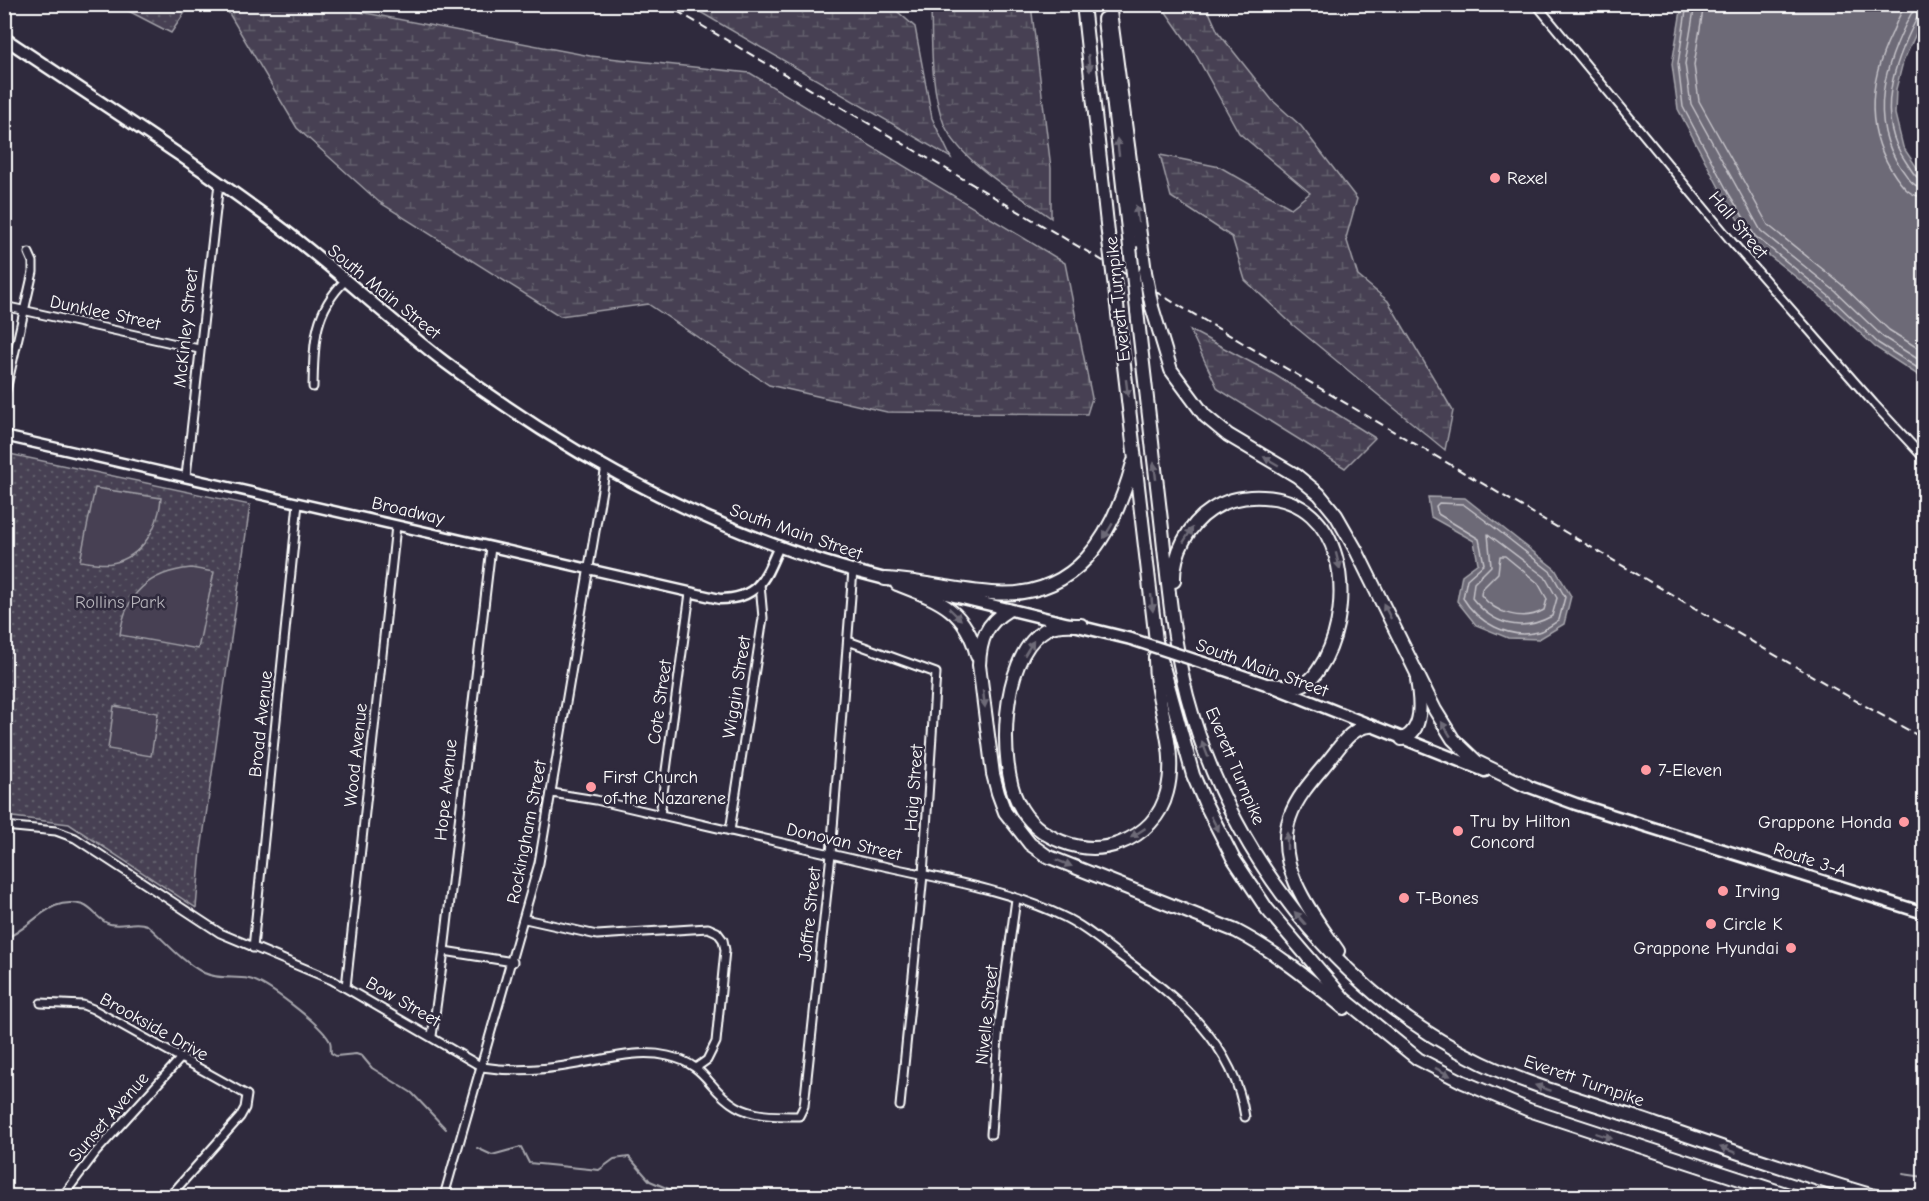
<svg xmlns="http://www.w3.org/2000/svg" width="1929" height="1201" font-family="'Comic Neue',sans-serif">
  <defs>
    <pattern id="grass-dots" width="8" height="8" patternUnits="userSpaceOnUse" patternTransform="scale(1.5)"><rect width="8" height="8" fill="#464152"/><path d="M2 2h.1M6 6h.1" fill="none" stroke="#625e6c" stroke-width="1.8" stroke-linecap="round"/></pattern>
    <pattern id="wetland-marsh" width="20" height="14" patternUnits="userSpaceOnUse" patternTransform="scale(1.5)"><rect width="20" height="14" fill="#464152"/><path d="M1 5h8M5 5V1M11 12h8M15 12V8" fill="none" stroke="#625e6c"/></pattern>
  </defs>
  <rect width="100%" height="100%" fill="#2f2a3d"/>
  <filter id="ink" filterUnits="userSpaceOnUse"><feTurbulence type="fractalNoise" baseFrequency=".0167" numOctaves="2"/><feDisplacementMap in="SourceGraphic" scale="12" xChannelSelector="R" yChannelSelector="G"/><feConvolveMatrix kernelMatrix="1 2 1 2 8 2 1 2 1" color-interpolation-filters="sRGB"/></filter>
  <g filter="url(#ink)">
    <g fill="url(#grass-dots)" stroke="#a2a0a8" stroke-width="1.5">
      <path d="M117 5H190L171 33Z"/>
      <path d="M396 5H454L455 14 398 5Z"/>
      <path d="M5 453 250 505 201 851 196 908 69 824 5 816Z"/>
    </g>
    <g fill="url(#wetland-marsh)" stroke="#a2a0a8" stroke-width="1.5">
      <path d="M224 5H324L590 56 750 73 1065 263 1092 398 1087 414 887 412 769 385 648 304 560 316 379 202 297 128Z"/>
      <path d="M688 5H890L915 27 932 118 951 158Z"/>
      <path d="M931 5H1031L1051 168V218C1018 194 961 163 944 124 930 89 932 41 931 5Z"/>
      <path d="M1161 5H1206L1218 32 1272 100 1301 126 1357 199 1346 238 1358 276 1388 301 1453 411 1445 450 1293 325 1245 280 1232 237 1171 197 1160 155 1220 167 1291 208 1310 193 1239 133 1196 55Z"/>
      <path d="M1190 330 1275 375 1375 438 1345 468 1218 389Z"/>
    </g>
    <g fill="#464152" stroke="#a2a0a8" stroke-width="1.5">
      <path d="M95 488 161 498C159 526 143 557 112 563 103 565 89 562 80 561Z"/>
      <path d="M191 568 214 572 198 649 120 635C125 593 150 572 191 568Z"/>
      <path d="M114 706 158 713 151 756 108 749Z"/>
    </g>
    <g fill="#6d6a77" stroke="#a7a6ad" stroke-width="1.5">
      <path d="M1682 5H1924V16L1903 62 1896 89 1895 114 1903 147 1924 178V379L1875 347 1826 301 1751 241 1724 197 1678 109 1672 64Z"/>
      <path d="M1428 497 1465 498 1555 569 1571 596 1564 624 1539 639 1508 638 1476 625 1457 601 1462 575 1478 563 1474 541 1431 517Z"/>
    </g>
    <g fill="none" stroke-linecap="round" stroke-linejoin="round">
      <g stroke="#c5c3c9" stroke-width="1.5">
        <path d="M1687 4 1678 64 1683 107 1729 194 1755 236 1830 297 1878 343 1924 372"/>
        <path d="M1695 4 1685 64 1691 104 1761 231 1835 291 1883 337 1924 363"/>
        <path d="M1704 4 1694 65 1699 101 1768 225 1841 284 1889 330 1924 352"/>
        <path d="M1907 4C1900 12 1896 23 1892 33 1868 82 1864 131 1896 177 1904 188 1910 196 1924 197"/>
        <path d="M1924 8 1916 9 1911 14C1885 63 1867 119 1901 168 1908 177 1912 187 1924 188"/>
        <path d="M1924 15 1917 18C1894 63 1874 116 1906 162 1911 169 1915 179 1924 180"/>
        <path d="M1439 503 1463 504 1486 521 1551 572 1565 597 1559 620C1553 624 1545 630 1538 632 1509 640 1477 622 1463 598L1467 579 1484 564 1479 539 1438 514 1436 506Z"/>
        <path d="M1488 534 1545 577 1557 598 1552 616C1521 633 1493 625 1472 598L1474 583 1491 566Z"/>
        <path d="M1500 556H1505L1538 583 1547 599 1544 610C1523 622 1496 614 1481 595L1482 589 1498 573Z"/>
      </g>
      <g stroke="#a7a6ad" stroke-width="2">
        <path d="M4 939C33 928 49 894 83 905 94 909 98 921 110 924 123 927 135 920 147 925 165 941 182 962 204 973 219 980 233 976 249 979 266 982 320 1024 329 1040 332 1043 330 1049 331 1053L336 1056 356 1054 362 1056 372 1068 412 1093 446 1129"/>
        <path d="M477 1148 492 1155 521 1147 529 1163 599 1170 614 1159 629 1157 650 1181 685 1196"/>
        <path d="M1903 1174 1924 1177"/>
        <path d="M966 1196H974"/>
      </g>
      <g stroke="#fff" stroke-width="11">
        <g id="minor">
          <path d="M1536 4 1732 242 1874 404 1924 458"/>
          <path d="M4 306 199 349"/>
          <path d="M313 387C314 345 313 312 345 281"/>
          <path d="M4 399 33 272V262L29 253"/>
          <path d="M186 476 219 183"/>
          <path d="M848 641 936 673 923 875 900 1106"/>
          <path d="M552 793 596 800C688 821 779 842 870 863 931 877 1007 889 1062 916 1084 926 1103 943 1122 957 1179 999 1234 1043 1245 1117"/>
          <path d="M660 815 690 593"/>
          <path d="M4 826 56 831 75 838 220 933 332 980 482 1067C514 1072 545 1070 577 1064 607 1059 637 1049 668 1056 708 1065 707 1089 736 1106 754 1117 779 1116 799 1116L804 1106 831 854 853 570"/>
          <path d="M730 831 763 618 760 584"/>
          <path d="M525 919 597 935 708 928 717 932 723 940 725 950 716 1042 707 1060 697 1067"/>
          <path d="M253 948 298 503"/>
          <path d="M444 951 513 962"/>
          <path d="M346 987 396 526"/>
          <path d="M41 1003 83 1005 93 1009 247 1095 245 1108 240 1117 170 1196"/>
          <path d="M432 1036 444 951 491 547"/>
          <path d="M991 1134 999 1024 1016 899"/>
          <path d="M63 1196 96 1152 180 1059"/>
          <path d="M444 1196 539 863 606 466"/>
        </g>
      </g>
      <g stroke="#fff" stroke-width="13">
        <path id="tertiary" d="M4 436 720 599C759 599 765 578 779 546"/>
      </g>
      <g stroke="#fff" stroke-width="15">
        <g id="primary">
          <path d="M4 38C96 100 190 159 279 226 336 269 388 319 446 363 577 463 732 542 893 581"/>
          <path d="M917 587 1131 639"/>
          <path d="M1225 670 1269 685 1485 771"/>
          <path d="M1519 783 1576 804 1924 913"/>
        </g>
      </g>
      <g stroke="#fff" stroke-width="16">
        <g id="motorway">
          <path d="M1083 4 1108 233"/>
          <path d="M1109 4 1145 272"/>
          <path d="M1104 19 1130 247"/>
          <path d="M1115 288 1156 641 1193 775 1205 803 1233 858 1267 909 1344 999 1418 1059 1463 1082 1529 1110 1792 1196"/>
          <path d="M1152 307 1171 370 1205 416 1228 435 1297 476 1319 494 1336 515 1356 550 1435 710 1453 739 1477 762 1527 786"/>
          <path d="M1137 311C1145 384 1154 457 1162 529 1168 585 1173 641 1187 696 1228 850 1336 993 1482 1063 1533 1087 1587 1101 1640 1119 1718 1146 1795 1173 1874 1196"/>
          <path d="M885 579C920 581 955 590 991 593 1077 600 1113 536 1133 463"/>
          <path d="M1174 581C1173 554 1188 525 1211 510 1226 500 1245 496 1263 497 1345 500 1355 601 1325 659 1319 669 1313 681 1301 685 1291 688 1279 685 1269 685"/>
          <path d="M897 584C938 600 966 609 977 656"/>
          <path d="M1008 610C986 623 980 640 979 665L993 774 998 793 1005 812 1030 844 1047 856 1236 931C1276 952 1309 979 1344 1008"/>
          <path d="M1081 625C1068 625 1053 623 1042 632 1001 660 998 763 1018 803 1036 839 1083 857 1120 843 1143 834 1161 817 1167 792 1179 747 1154 702 1155 657"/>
          <path d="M1402 739C1425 731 1420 699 1417 679"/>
          <path d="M1338 951C1312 914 1273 864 1290 817 1297 796 1315 777 1329 760 1340 747 1351 727 1370 726"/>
        </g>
      </g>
      <use href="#minor" stroke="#2f2a3d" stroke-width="7"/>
      <use href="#tertiary" stroke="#2f2a3d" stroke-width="8"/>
      <use href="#primary" stroke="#2f2a3d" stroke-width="10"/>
      <use href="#motorway" stroke="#2f2a3d" stroke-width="12"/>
      <path stroke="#fff" stroke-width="2" stroke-dasharray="9 4.5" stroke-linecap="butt" d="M665 4 1768 651 1924 739"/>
      <g stroke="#fff" stroke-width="15" stroke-linecap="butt">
        <path id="primary-bridge" d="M1131 639 1225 670"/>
      </g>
      <g stroke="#fff" stroke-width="16" stroke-linecap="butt">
        <g id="motorway-bridge">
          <path d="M1108 233 1115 288"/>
          <path d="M1130 247 1137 311"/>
          <path d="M1145 272 1152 307"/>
        </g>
      </g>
      <use href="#primary-bridge" stroke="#2f2a3d" stroke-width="10"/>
      <use href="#motorway-bridge" stroke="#2f2a3d" stroke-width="12"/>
    </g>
    <defs><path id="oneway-solid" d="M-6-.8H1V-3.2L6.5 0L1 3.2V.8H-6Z" transform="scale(1.5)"/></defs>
    <g fill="#6d6a77">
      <use href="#oneway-solid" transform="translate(1089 63) rotate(84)"/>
      <use href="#oneway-solid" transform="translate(1118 147) rotate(-97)"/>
      <use href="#oneway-solid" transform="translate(1137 214) rotate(-98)"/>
      <use href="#oneway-solid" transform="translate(1127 388) rotate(83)"/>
      <use href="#oneway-solid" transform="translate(1271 461) rotate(-150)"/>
      <use href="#oneway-solid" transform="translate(1155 471) rotate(-97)"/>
      <use href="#oneway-solid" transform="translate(1108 531) rotate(121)"/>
      <use href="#oneway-solid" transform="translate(1188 535) rotate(-58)"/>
      <use href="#oneway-solid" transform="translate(1338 561) rotate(76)"/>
      <use href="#oneway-solid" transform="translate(1152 603) rotate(84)"/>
      <use href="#oneway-solid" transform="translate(1387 611) rotate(-117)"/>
      <use href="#oneway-solid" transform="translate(955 614) rotate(44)"/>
      <use href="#oneway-solid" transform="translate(1029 648) rotate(-58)"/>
      <use href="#oneway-solid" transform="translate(984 699) rotate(83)"/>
      <use href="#oneway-solid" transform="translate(1446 729) rotate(-122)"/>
      <use href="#oneway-solid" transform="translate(1205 749) rotate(-111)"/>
      <use href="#oneway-solid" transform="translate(1215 824) rotate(63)"/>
      <use href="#oneway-solid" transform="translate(1138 833) rotate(147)"/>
      <use href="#oneway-solid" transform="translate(1287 841) rotate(-90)"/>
      <use href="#oneway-solid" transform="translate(1064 863) rotate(23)"/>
      <use href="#oneway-solid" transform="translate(1300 918) rotate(-131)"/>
      <use href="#oneway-solid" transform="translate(1443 1072) rotate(27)"/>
      <use href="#oneway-solid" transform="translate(1543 1088) rotate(-161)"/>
      <use href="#oneway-solid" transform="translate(1604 1136) rotate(18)"/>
      <use href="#oneway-solid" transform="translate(1728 1150) rotate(-161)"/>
    </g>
  </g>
  <g fill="#ff9aa2" stroke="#2f2a3d" stroke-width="2">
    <circle cx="1495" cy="178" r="6"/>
    <circle cx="1646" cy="770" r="6"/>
    <circle cx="591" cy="787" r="6"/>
    <circle cx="1904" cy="822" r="6"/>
    <circle cx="1458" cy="831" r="6"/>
    <circle cx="1723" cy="891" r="6"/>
    <circle cx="1404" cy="898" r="6"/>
    <circle cx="1711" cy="924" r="6"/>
    <circle cx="1791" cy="948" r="6"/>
  </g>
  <g text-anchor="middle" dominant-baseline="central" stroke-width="5" stroke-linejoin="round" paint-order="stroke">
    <g font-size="18" fill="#fff" stroke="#2f2a3d" text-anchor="start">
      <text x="1507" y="178">Rexel</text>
      <text x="1658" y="770">7-Eleven</text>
      <text x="603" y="777">First Church<tspan x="603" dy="21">of the Nazarene</tspan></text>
      <text x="1470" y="821">Tru by Hilton<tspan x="1470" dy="21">Concord</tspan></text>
      <text x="1892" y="822" text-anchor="end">Grappone Honda</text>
      <text x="1735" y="891">Irving</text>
      <text x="1416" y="898">T-Bones</text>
      <text x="1723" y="924">Circle K</text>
      <text x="1779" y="948" text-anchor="end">Grappone Hyundai</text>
    </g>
    <g font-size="18" fill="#fff" stroke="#2f2a3d">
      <text transform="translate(1738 225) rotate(50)">Hall Street</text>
      <text transform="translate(384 292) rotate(39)">South Main Street</text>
      <text transform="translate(1118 299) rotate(-96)">Everett Turnpike</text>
      <text transform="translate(105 313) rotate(12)">Dunklee Street</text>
      <text transform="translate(186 328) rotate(-84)">McKinley Street</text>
      <text transform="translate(408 511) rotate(13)">Broadway</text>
      <text transform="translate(796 532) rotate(19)">South Main Street</text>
      <text transform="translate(1262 668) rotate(20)">South Main Street</text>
      <text transform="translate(737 687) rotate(-81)">Wiggin Street</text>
      <text transform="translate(660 702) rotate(-82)">Cote Street</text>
      <text transform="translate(261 724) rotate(-84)">Broad Avenue</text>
      <text transform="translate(356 755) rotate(-84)">Wood Avenue</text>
      <text transform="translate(1235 766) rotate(67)">Everett Turnpike</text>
      <text transform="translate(914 788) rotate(-86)">Haig Street</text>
      <text transform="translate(446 790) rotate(-84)">Hope Avenue</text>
      <text transform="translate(527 832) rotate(-79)">Rockingham Street</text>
      <text transform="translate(844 842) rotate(13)">Donovan Street</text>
      <text transform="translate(1810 860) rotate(18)">Route 3-A</text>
      <text transform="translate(810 914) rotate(-84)">Joffre Street</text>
      <text transform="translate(403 1002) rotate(30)">Bow Street</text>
      <text transform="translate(987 1015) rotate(-84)">Nivelle Street</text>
      <text transform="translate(154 1027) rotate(29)">Brookside Drive</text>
      <text transform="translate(1584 1081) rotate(19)">Everett Turnpike</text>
      <text transform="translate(109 1117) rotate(-49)">Sunset Avenue</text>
    </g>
    <g font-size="18" fill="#b5b3ba" stroke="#2f2a3d">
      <text x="120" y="602">Rollins Park</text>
    </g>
  </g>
  <rect width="1929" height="1201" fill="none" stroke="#2f2a3d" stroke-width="24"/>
  <rect x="12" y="12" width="1905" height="1177" fill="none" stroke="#fff" stroke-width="2" filter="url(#ink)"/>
</svg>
